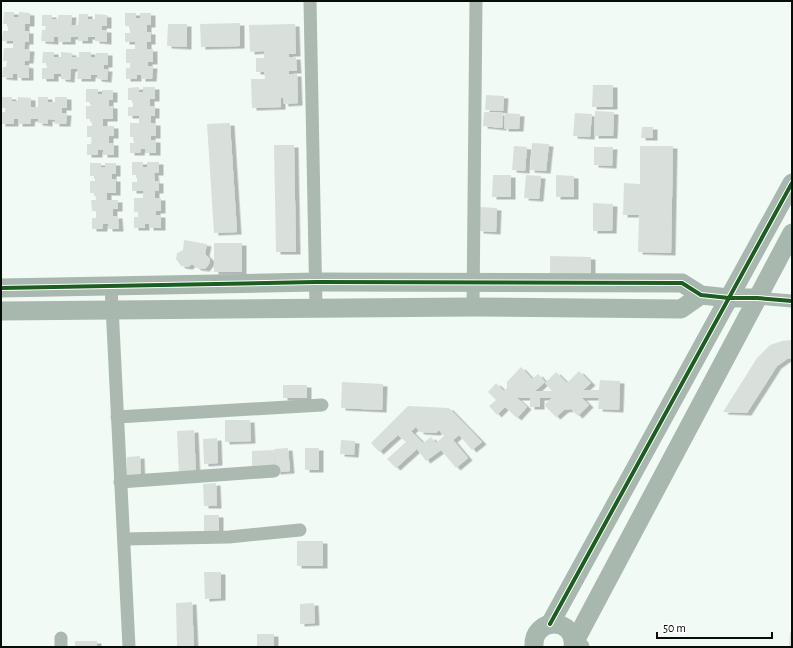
<svg xmlns="http://www.w3.org/2000/svg" width="793" height="648" font-family="'Alegreya Sans',sans-serif">
  <defs>
    <filter id="shadow"><feDropShadow dx="4.5" dy="2.5" stdDeviation="0" flood-color="#0004"/></filter>
  </defs>
  <rect width="100%" height="100%" fill="#f2faf6"/>
  <g fill="#d9e0dc" fill-rule="evenodd" filter="url(#shadow)">
    <path d="M4 12H14V17H19V12L30 13V24H25V31H29V42H25L24 49H30L29 61H25L24 65 29 66V78H17V74H13V78L2 77 3 67H6L7 61H3L4 48H13V41H2L3 31H8V24H3Z"/>
    <path d="M125 13H136V18H140V13H151V25H147V32H151V42H147V49H153V62H148V66H153L152 79H141V75H137V79H126V68H130V63H126V49H135V42H125V33H130V26H125Z"/>
    <path d="M79 14H88V19H95V14L107 15V26H102V30H107V42L95 41V37H88V41H78V37H71V42H58V37H54V42L41 41 42 30H45L46 26H42V15H52V19H58V15H72L71 25H78Z"/>
    <path d="M240 23V46L201 47 200 24Z"/>
    <path d="M168 24H187V47L167 46Z"/>
    <path d="M295 24 296 54H289V57H296L297 71H289V74H297L298 103 284 104 283 97 281 98V107L252 108 251 79H265L264 72H256V58H264V51L250 52 249 25Z"/>
    <path d="M43 52H54V57H61V52L72 53 71 57H79V52H91V57L95 58 96 53H108V65H104V69H108L107 80 97 79V75H91V79H77L78 69H71L70 80 61 79V74H54V79H42V68H47V63H42Z"/>
    <path d="M593 85H613V107H592Z"/>
    <path d="M139 87V92H143V87H155V99H150V106H155V116H151V123H156V136H151V140H156V153H145V149H141L140 153H130V143H134L133 137H130V123H139V116H128V107H133V100H128V88Z"/>
    <path d="M86 89H98V94H102V90H113V100H109V106H113V119H103V126H114V136H109V143H114V155H103V150H98V155H87V144H91L92 137H87V126H92L91 119H86V106H91V102H86Z"/>
    <path d="M486 95 504 96 503 111 485 110Z"/>
    <path d="M2 97H12V101H18V97L31 98V107H38V97H48V102H55V97H67V108H62V113H67L66 124H55V120L48 119V124L38 123V119H31L30 124H18V119H14V124H1V112H5L6 108H1Z"/>
    <path d="M595 111 614 112 613 136H594Z"/>
    <path d="M484 112 503 113 502 128 483 126Z"/>
    <path d="M505 113 520 114 519 129H504Z"/>
    <path d="M575 113 592 114 590 137 573 136Z"/>
    <path d="M230 123 237 232 214 233 207 124Z"/>
    <path d="M642 127H653V138H641Z"/>
    <path d="M532 143 549 144 546 171 530 170Z"/>
    <path d="M274 145H294L296 252H276Z"/>
    <path d="M514 146 527 147 525 171 512 170Z"/>
    <path d="M640 146H673L671 253 638 252 639 215H623L624 183 640 184Z"/>
    <path d="M594 147H613L612 166 594 165Z"/>
    <path d="M132 162H143V167H147V162H159V173H154L155 181H159V191H155V198H161V211H156V215H161V228H149V224H145V228H134V217H138V212H134V198H143V191H132V182H137V175H132Z"/>
    <path d="M90 163H101V167H105V163H116V174H112V179H116V193H107V200H118V209H113V216H118L119 229H108V224H103V229H92V218H96V211H92L91 200H96L95 193H90V181H95V176H90Z"/>
    <path d="M493 175H511V197H492Z"/>
    <path d="M526 175 541 176 539 199 524 198Z"/>
    <path d="M556 175 574 176V197H556Z"/>
    <path d="M593 203 613 204 612 231H593Z"/>
    <path d="M480 207 497 208 496 232 479 231Z"/>
    <path d="M184 240 207 244 205 254 210 259 209 264 205 269 197 268 192 264 188 267 181 266 176 259 177 253 183 250Z"/>
    <rect x="214" y="243" width="28" height="29"/>
    <path d="M550 256 591 257V276L550 275Z"/>
    <path d="M792 340V359H787L777 366 747 413 723 412 757 358 770 345 782 341Z"/>
    <path d="M521 367 532 379 538 374 545 382 535 391H552L545 383 556 372 567 383 579 371 591 383 583 390H599L600 380 620 381 619 410 598 409 599 398H582L589 405 578 416 571 409 564 410 556 417 544 405 552 398H540V407H530V398H517L527 407 517 418 505 407 497 415 489 406 496 400 488 392 496 383 504 391 507 388V382Z"/>
    <path d="M342 382 383 384 382 410 341 408Z"/>
    <rect x="283" y="385" width="24" height="13"/>
    <path d="M408 406 449 408 482 442 472 450 459 435 453 440 468 458 456 468 441 450 426 461 417 449 396 468 387 459 406 442 398 435 379 452 371 443ZM416 427 420 432 436 433 439 430 444 436 436 443 431 437 423 443 411 431Z"/>
    <path d="M225 420H250L251 441 225 442Z"/>
    <path d="M194 430 196 475 179 476 177 431Z"/>
    <path d="M217 438 218 463 204 464 203 439Z"/>
    <path d="M341 440 355 441 354 455 340 454Z"/>
    <path d="M288 448 290 471 276 472 274 449Z"/>
    <rect x="305" y="448" width="14" height="22"/>
    <path d="M274 450 275 467 252 468V451Z"/>
    <path d="M140 456 141 479H127V457Z"/>
    <path d="M216 483 217 506H204L203 484Z"/>
    <rect x="204" y="515" width="15" height="21"/>
    <rect x="297" y="541" width="26" height="25"/>
    <path d="M204 572H221V598L205 599Z"/>
    <path d="M192 602 194 647H177L176 603Z"/>
    <path d="M314 603 315 623 300 624V604Z"/>
    <path d="M790 632H792V647H789Z"/>
    <rect x="257" y="634" width="17" height="13"/>
    <rect x="75" y="641" width="22" height="6"/>
  </g>
  <g fill="none" stroke-linecap="round" stroke-linejoin="round">
    <g stroke="#abb9b1" stroke-width="13">
      <path d="M310 1 316 308"/>
      <path d="M111 286 129 647"/>
      <path d="M757 298 792 301"/>
      <path d="M473 307 476 1"/>
      <path d="M117 417 322 405"/>
      <path d="M120 482 274 471"/>
      <path d="M124 539 229 537 300 530"/>
      <path d="M61 638V647"/>
    </g>
    <g stroke="#a8b8af" stroke-width="19">
      <path d="M1 288 316 282 682 283 701 295 729 298H757"/>
      <path d="M1 311 473 307 681 309 701 295"/>
      <path d="M550 624 792 183"/>
      <path d="M534 647C532 616 577 617 573 647"/>
      <path d="M580 647 574 643 792 233"/>
    </g>
    <g stroke="#fff" stroke-width="6">
      <g id="cycleway">
        <path d="M1 288 316 282 682 283 701 295 729 298H757L792 301"/>
        <path d="M550 624 792 183"/>
      </g>
    </g>
    <use href="#cycleway" stroke="#1b5e20" stroke-width="4"/>
  </g>
  <rect width="793" height="648" fill="none" stroke="#070d09" stroke-width="4"/>
  <path d="M657 632v6h115v-6" fill="none" stroke="#070d09" stroke-width="2"/>
  <text x="663" y="632" font-size="12" fill="#070d09" stroke="#ffffff" stroke-width="3" paint-order="stroke">50 m</text>
</svg>
